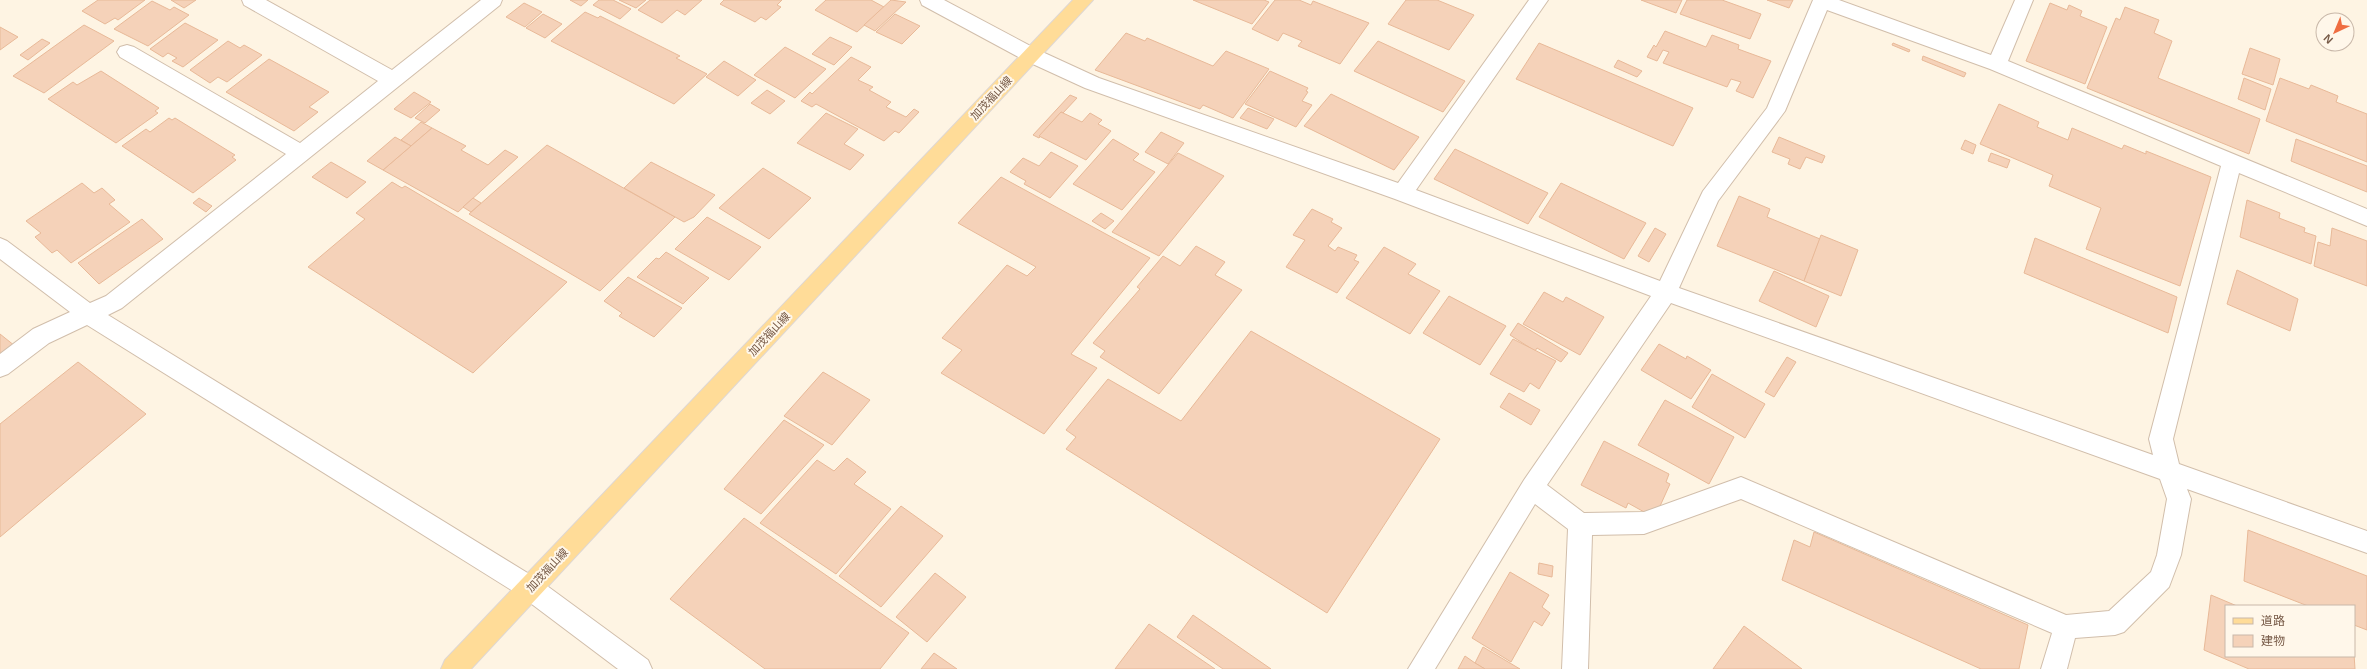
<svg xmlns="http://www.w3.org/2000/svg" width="2367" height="669" font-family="Helvetica,'Noto Sans JP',sans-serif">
  <rect width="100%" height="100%" fill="#fef4e3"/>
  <g fill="#f5d2b9" stroke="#e8b998">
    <path d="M98 0H145L118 20 115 18 105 24 82 11Z"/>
    <path d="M171 0H196L184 8Z"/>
    <path d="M570 0H588L581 6Z"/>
    <path d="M599 0H613L631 9 620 19 593 5Z"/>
    <path d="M619 0H646L636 8Z"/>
    <path d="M650 0H702L685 15 677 10 662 23 638 10Z"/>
    <path d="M724 0H782L777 5 781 7 766 20 761 17 755 22 720 4Z"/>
    <path d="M826 0H871L884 7 857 32 815 10Z"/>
    <path d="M891 0 906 2 875 31 864 25Z"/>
    <path d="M1193 0H1264L1269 2 1252 24Z"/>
    <path d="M1275 0H1299L1311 5 1313 1 1369 23 1340 64 1298 46 1302 41 1283 33 1278 41 1252 29Z"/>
    <path d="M1406 0H1437L1474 15 1449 50 1388 24Z"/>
    <path d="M1641 0H1682L1676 13Z"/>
    <path d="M1687 0H1722L1761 14 1750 39 1680 14Z"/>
    <path d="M1767 0H1793L1789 8Z"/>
    <path d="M152 1 170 10 174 7 189 15 148 46 114 29Z"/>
    <path d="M524 3 542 12 525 27 506 17Z"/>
    <path d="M2050 3 2067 10 2069 5 2082 11 2080 16 2107 27 2085 84 2026 61Z"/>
    <path d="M2125 7 2159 20 2154 33 2172 41 2158 78 2260 119 2249 154 2087 88 2116 18 2120 20Z"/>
    <path d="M585 12 598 18 600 16 680 56 676 58 707 74 674 104 551 41Z"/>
    <path d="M543 14 562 24 545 38 526 28Z"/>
    <path d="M895 14 920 26 902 44 876 32Z"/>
    <path d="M185 23 218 40 183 67 172 61 177 58 168 53 163 57 150 49Z"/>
    <path d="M84 25 114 41 44 93 13 76Z"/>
    <path d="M0 27 18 37 0 50Z"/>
    <path d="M1665 31 1706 47 1712 35 1739 45 1738 49 1771 61 1753 98 1736 91 1741 82 1731 79 1727 87 1663 63 1669 52 1663 50 1657 61 1647 57 1654 45 1656 47Z"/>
    <path d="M1126 33 1145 41 1147 38 1213 66 1226 51 1269 69 1233 118 1203 105 1200 109 1095 70Z"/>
    <path d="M830 37 852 47 834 65 812 54Z"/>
    <path d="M42 39 50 43 28 60 20 55Z"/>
    <path d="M228 41 240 48 244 45 262 55 227 82 218 77 210 83 190 70Z"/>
    <path d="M1378 41 1465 81 1443 112 1354 71Z"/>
    <path d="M1539 43 1693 108 1673 146 1516 79Z"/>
    <path d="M1893 43 1910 50 1909 52 1892 45Z"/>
    <path d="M785 47 826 69 795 98 754 75Z"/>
    <path d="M2250 48 2280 59 2273 85 2242 74Z"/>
    <path d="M1923 56 1966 73 1964 77 1922 60Z"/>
    <path d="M851 57 871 67 858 80 873 87 869 90 891 102 886 107 906 117 914 109 919 112 899 133 895 131 884 141 816 104 812 107 801 101 810 92 812 94Z"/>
    <path d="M269 59 329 92 309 107 318 112 294 131 226 92Z"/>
    <path d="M1618 60 1642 71 1637 77 1614 67Z"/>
    <path d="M724 61 756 80 738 96 706 77Z"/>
    <path d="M101 71 159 108 155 111 158 113 116 143 48 99 73 82 77 85Z"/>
    <path d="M1270 71 1308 88 1306 91 1308 92 1302 101 1312 105 1296 127 1245 104Z"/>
    <path d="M2244 78 2271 89 2265 110 2238 99Z"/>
    <path d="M2280 78 2309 89 2311 85 2338 96 2336 102 2367 114V162L2266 121Z"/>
    <path d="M767 90 785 101 770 114 751 103Z"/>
    <path d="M414 92 431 102 411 118 394 109Z"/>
    <path d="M1331 94 1419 137 1394 170 1304 126Z"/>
    <path d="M1070 95 1077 98 1063 113 1061 112 1039 138 1033 135Z"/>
    <path d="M430 104 440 110 425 123 415 118Z"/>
    <path d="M1999 104 2039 122 2037 127 2068 140 2072 128 2122 149 2124 145 2146 154V151L2211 177 2180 286 2086 249 2101 208 2049 186 2053 175 1980 144Z"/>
    <path d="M1248 108 1274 119 1267 129 1240 118Z"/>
    <path d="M1061 112 1082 122 1090 113 1102 120 1098 124 1111 131 1086 160 1039 136Z"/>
    <path d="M826 113 858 129 844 144 864 155 850 170 797 143Z"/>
    <path d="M169 118 172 120 175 118 235 155 232 157 236 160 193 193 122 146 146 129 150 132Z"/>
    <path d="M421 122 432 128 411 146 401 140Z"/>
    <path d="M432 128 466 146 461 150 488 165 505 150 518 157 458 212 383 170Z"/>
    <path d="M1161 132 1184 143 1168 164 1145 152Z"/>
    <path d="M395 137 411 146 383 170 367 161Z"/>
    <path d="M1779 137 1825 156 1822 163 1806 157 1800 169 1788 164 1790 159 1772 152Z"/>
    <path d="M1113 139 1139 154 1133 160 1155 172 1122 210 1073 184Z"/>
    <path d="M2296 139 2367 166V192L2291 161Z"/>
    <path d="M1965 140 1976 145 1973 154 1961 149Z"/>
    <path d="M547 145 675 217 600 291 469 214Z"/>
    <path d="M1455 149 1548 193 1528 224 1434 179Z"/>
    <path d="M1051 152 1078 166 1050 198 1024 184 1026 181 1010 172 1023 158 1039 166Z"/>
    <path d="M1178 153 1224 176 1159 256 1112 232Z"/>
    <path d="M1991 153 2010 160 2007 168 1988 161Z"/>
    <path d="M331 162 366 182 347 198 312 177Z"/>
    <path d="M651 162 715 195 694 217 684 222 624 188Z"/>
    <path d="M763 168 811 198 769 239 719 208Z"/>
    <path d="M1001 177 1150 258 1071 354 1097 368 1044 434 941 373 962 350 942 338 1007 265 1027 276 1036 267 958 223Z"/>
    <path d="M392 182 402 188 405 186 567 282 473 373 308 267 365 219 356 213Z"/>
    <path d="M82 183 94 193 102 188 115 200 109 204 130 222 71 263 57 250 52 253 35 237 41 233 26 221Z"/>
    <path d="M1561 183 1646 223 1624 259 1539 217Z"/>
    <path d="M1739 196 1770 209 1767 217 1820 239 1804 281 1717 246Z"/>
    <path d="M199 198 212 206 206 212 193 203Z"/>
    <path d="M473 198 481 203 471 212 463 207Z"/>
    <path d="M2247 200 2280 213 2279 218 2305 228 2304 232 2316 236 2311 264 2240 237Z"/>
    <path d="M1312 209 1333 219 1331 222 1342 228 1328 246 1335 251 1338 247 1357 255 1354 260 1359 262 1337 293 1286 267 1305 240 1293 235Z"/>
    <path d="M1101 213 1114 221 1105 229 1092 221Z"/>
    <path d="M707 217 761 247 729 280 675 249Z"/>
    <path d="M142 219 163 239 99 284 78 263Z"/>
    <path d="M1655 228 1666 234 1649 262 1638 256Z"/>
    <path d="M2332 228 2367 241V286L2314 266 2318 242 2330 246Z"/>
    <path d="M1821 235 1858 250 1841 296 1804 281Z"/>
    <path d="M2035 238 2177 297 2168 333 2024 273Z"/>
    <path d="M1196 246 1225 262 1215 275 1242 290 1159 394 1100 357 1105 351 1093 343 1140 289 1137 287 1163 256 1180 266Z"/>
    <path d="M1384 247 1416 264 1408 274 1440 291 1410 334 1346 298Z"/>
    <path d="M666 252 709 278 683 304 637 277 656 258 659 259Z"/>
    <path d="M2237 270 2298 299 2290 331 2227 304Z"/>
    <path d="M1774 271 1829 296 1816 327 1759 301Z"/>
    <path d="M628 277 682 308 654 337 619 316 622 313 604 301Z"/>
    <path d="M1544 292 1563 302 1566 297 1604 317 1580 355 1523 324Z"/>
    <path d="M1449 296 1506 326 1480 365 1423 333Z"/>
    <path d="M1518 323 1568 353 1561 362 1537 348 1535 351 1510 335Z"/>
    <path d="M1251 331 1440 439 1327 613 1066 449 1076 437 1066 430 1108 379 1181 421Z"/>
    <path d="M0 334 15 346 0 357Z"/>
    <path d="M1513 339 1556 361 1539 389 1530 383 1524 392 1490 374Z"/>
    <path d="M1659 344 1686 359 1687 356 1711 370 1691 399 1641 370Z"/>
    <path d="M1787 357 1796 362 1774 397 1765 392Z"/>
    <path d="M78 362 146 414 0 537V424Z"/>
    <path d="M823 372 870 400 832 445 784 416Z"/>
    <path d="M1712 374 1765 404 1745 438 1692 407Z"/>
    <path d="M1509 393 1540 410 1531 425 1500 407Z"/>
    <path d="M1665 400 1734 437 1709 484 1638 445Z"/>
    <path d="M784 420 824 445 761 514 724 489Z"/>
    <path d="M1604 441 1669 474 1666 482 1670 484 1656 515 1648 510 1646 513 1628 503 1626 508 1581 485Z"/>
    <path d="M847 458 866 472 854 484 891 509 836 574 760 523 817 460 834 471Z"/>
    <path d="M901 506 943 536 881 607 839 576Z"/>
    <path d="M744 518 909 633 880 669H765L670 599Z"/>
    <path d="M2248 530 2367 576V630L2354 625V606H2308L2244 581Z"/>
    <path d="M1814 532 2028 625 2019 669H1981L1782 580 1794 540 1810 547Z"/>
    <path d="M1539 563 1553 566 1552 577 1538 574Z"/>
    <path d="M1510 572 1549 595 1542 607 1550 613 1542 626 1534 621 1511 662 1472 638Z"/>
    <path d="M935 573 966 597 927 642 896 617Z"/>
    <path d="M2211 595 2237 606H2226V656H2354V654L2355 669H2249L2204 650Z"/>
    <path d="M1193 615 1271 669H1223L1177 637Z"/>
    <path d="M1149 624 1215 669H1115Z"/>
    <path d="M1744 626 1802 669H1713Z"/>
    <path d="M1483 647 1520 669H1485L1475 663Z"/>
    <path d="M934 653 957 669H921Z"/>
    <path d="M1465 656 1475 663 1485 669H1458Z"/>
  </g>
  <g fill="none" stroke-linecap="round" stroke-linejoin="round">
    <g stroke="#d1beab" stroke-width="2">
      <g id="minor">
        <path d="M242 0H266L392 70 481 0H502L500 5 122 308 108 315 539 580 648 660 652 669H618L521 596 87 325 49 343 8 374 0 377V354L33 329 70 312 0 259V238L7 241 90 303 106 296 286 154 120 57 117 52 120 47 127 45 134 47 300 143 378 81 244 5Z"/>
        <path d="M920 0H944L1038 50 1099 78 1398 183 1529 0H1548L1416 190 1660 281 1703 191 1767 108 1813 0H1839L1991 55 2015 0H2033L2008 61 2367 209V226L2239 173 2173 439 2179 464 2367 531V553L2187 489 2191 499 2181 555 2169 587 2124 632 2115 635 2075 638 2067 669H2041L2052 633 1741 499 1644 534 1592 535 1588 669H1562L1568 529 1535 504 1435 669H1408L1524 480 1651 296 1395 199 1085 88 1024 60 922 5ZM1827 10 1990 69 2221 166 2149 439 2153 455 1679 288 1718 201 1785 111ZM1671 303 2160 479 2167 499 2157 555 2151 572 2109 611 2066 615 1741 477 1644 512 1584 513 1547 485Z"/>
      </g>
    </g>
    <g stroke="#ded7d3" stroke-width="2">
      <path id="major" d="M1073 0H1093L471 669H441L445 660Z"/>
    </g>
    <use href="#minor" fill="#fff" fill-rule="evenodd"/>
    <use href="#major" fill="#ffdc98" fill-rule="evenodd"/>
  </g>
  <g text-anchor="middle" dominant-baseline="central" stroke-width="4" stroke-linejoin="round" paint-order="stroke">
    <g font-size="11" fill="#775a47" stroke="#fff7ea">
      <text transform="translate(991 98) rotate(-47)">加茂福山線</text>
      <text transform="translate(769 334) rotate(-47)">加茂福山線</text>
      <text transform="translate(547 570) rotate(-47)">加茂福山線</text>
    </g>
  </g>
  <rect x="2225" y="605" width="130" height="52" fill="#fff7ea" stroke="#c9b8a9"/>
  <rect x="2233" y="618" width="20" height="6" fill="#ffdc98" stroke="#c9b8a9"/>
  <text x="2261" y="625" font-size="12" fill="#775a47">道路</text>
  <rect x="2233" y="635" width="20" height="12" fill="#f5d2b9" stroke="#c9b8a9"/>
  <text x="2261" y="645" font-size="12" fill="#775a47">建物</text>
  <g transform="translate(2335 32) rotate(224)"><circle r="19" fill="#fff7ea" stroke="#c9b8a9"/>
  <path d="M0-3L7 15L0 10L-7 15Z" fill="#ef6d41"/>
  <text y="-6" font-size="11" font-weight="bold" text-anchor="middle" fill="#775a47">N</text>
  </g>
</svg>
